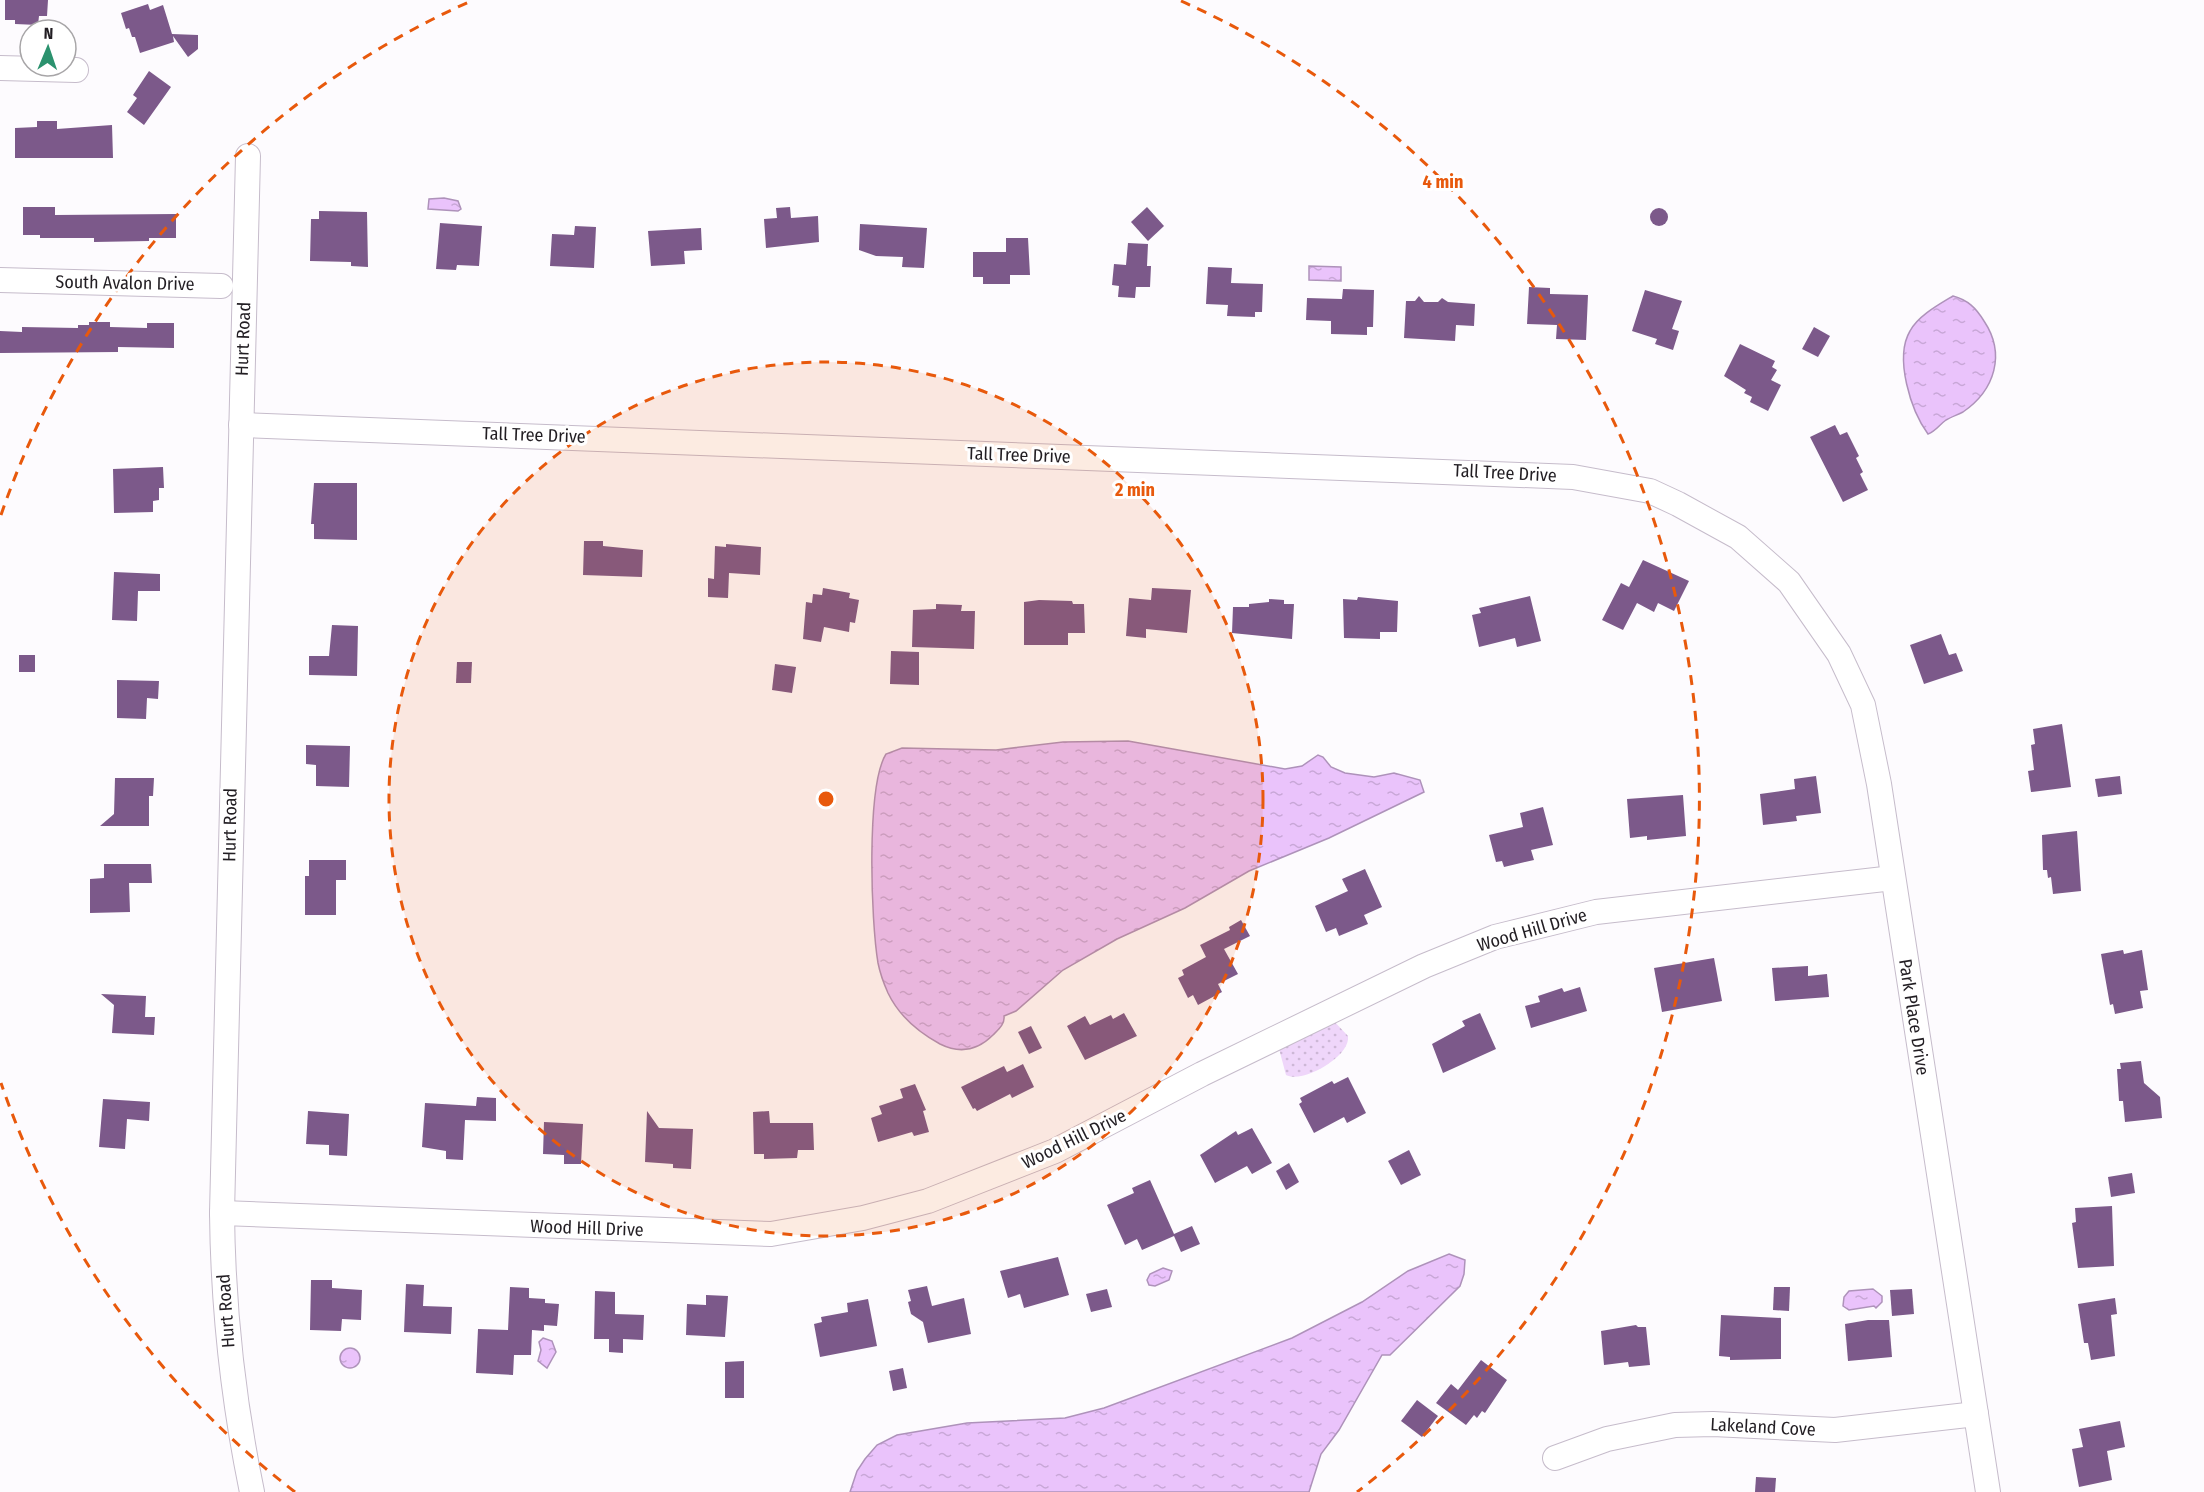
<svg xmlns="http://www.w3.org/2000/svg" width="2204" height="1492" font-family="'Fira Sans Condensed',sans-serif">
  <defs>
    <pattern id="grass-dots" width="8" height="8" patternUnits="userSpaceOnUse" patternTransform="scale(1.5)"><rect width="8" height="8" fill="#efd6fa"/><path d="M2 2h.1M6 6h.1" fill="none" stroke="#cdb7d6" stroke-width="1.8" stroke-linecap="round"/></pattern>
    <pattern id="water-ripples" width="26" height="14" patternUnits="userSpaceOnUse" patternTransform="scale(1.5)"><rect width="26" height="14" fill="#eac3fb"/><path d="M2 4q2-2 4 0t4 0M15 11q2-2 4 0t4 0" fill="none" stroke="#c8a7d7"/></pattern>
  </defs>
  <rect width="100%" height="100%" fill="#fdfbfe"/>
  <path fill="url(#grass-dots)" d="M1331 1018 1348 1036C1351 1056 1303 1084 1286 1075L1278 1045Z"/>
  <g fill="url(#water-ripples)" stroke="#ae92ba" stroke-width="1.5">
    <path d="M444 198 458 201 461 209 458 211 428 209 429 199Z"/>
    <path d="M1309 266 1341 267V281L1309 280Z"/>
    <path d="M1953 296C1968 300 1976 308 1984 321 2006 354 1995 390 1963 412 1957 415 1951 417 1946 420 1939 425 1936 431 1928 434 1911 411 1894 358 1910 331 1918 316 1938 305 1953 296Z"/>
    <path d="M1128 741 1285 769 1302 766 1318 755 1323 757 1331 767 1345 773 1374 777 1394 773 1420 780 1424 792 1329 838 1249 871 1185 908 1117 939 1063 970 1016 1011 1004 1016C1005 1024 999 1029 993 1035 977 1051 960 1054 940 1044 918 1032 899 1016 888 993 884 984 880 973 878 963 871 922 866 786 886 754L902 748 996 750 1063 742Z"/>
    <path d="M1449 1254 1465 1260 1464 1274 1460 1286 1390 1355H1382L1339 1430 1321 1454 1309 1492H850L857 1471 865 1459 877 1445 897 1435 967 1423 1065 1418 1104 1408 1292 1338 1362 1302 1408 1271Z"/>
    <path d="M1163 1268 1172 1271 1169 1280 1155 1286 1149 1285 1147 1280 1150 1274Z"/>
    <path d="M1873 1289 1882 1296V1302L1876 1308 1874 1306 1849 1310 1843 1306 1844 1297 1849 1291Z"/>
    <path d="M543 1338 552 1341 556 1352 547 1368 538 1361 541 1350 539 1342Z"/>
    <circle cx="350" cy="1358" r="10"/>
  </g>
  <g fill="#7c598a">
    <path d="M5 0H48L47 16H39L38 25 15 24V20H5Z"/>
    <path d="M148 4 150 10 163 5 172 34 198 35V49L188 57 173 36 174 42 140 53 135 37H132L129 28 126 29 121 13Z"/>
    <path d="M149 71 171 87 144 125 127 112 137 98 133 95Z"/>
    <path d="M37 121H57V129L112 125 113 158H15V128L37 127Z"/>
    <path d="M23 207H55V215L176 214V238H149V241L94 242V238H40V235H23Z"/>
    <path d="M790 207 791 218 818 216 819 242 766 248 764 219 777 218 776 208Z"/>
    <path d="M1147 207 1164 226 1148 241 1131 222Z"/>
    <circle cx="1659" cy="217" r="9"/>
    <path d="M319 211 367 212 368 267 351 266V262L310 261 311 219H319Z"/>
    <path d="M440 223 482 226 479 266 457 265 456 270 436 269Z"/>
    <path d="M860 224 927 228 924 268 902 267 903 257 876 256 859 250Z"/>
    <path d="M575 226 596 227 594 268 550 266 552 234 574 235Z"/>
    <path d="M701 228 702 250 684 251 685 264 651 266 648 231Z"/>
    <path d="M1006 238H1028L1030 275H1010V284H983V277H973V252H1006Z"/>
    <path d="M1128 243 1148 244 1147 266H1151L1150 287H1136L1135 298 1118 297 1119 286 1112 285 1114 264 1126 265Z"/>
    <path d="M1208 267 1232 268 1231 283 1263 284 1262 312H1255V317L1227 316 1228 305 1206 304Z"/>
    <path d="M1529 287 1550 288V294L1588 295 1586 340 1556 339 1557 325 1527 324Z"/>
    <path d="M1343 289 1374 290 1373 327H1367V335L1331 334V321L1306 320 1307 298 1342 299Z"/>
    <path d="M1645 290 1682 301 1672 329 1679 331 1673 350 1655 344 1657 339 1632 331Z"/>
    <path d="M1419 296 1424 302H1438L1442 298 1448 302 1475 304 1474 326 1456 325 1455 341 1404 338 1406 301H1415Z"/>
    <path d="M89 322H110V327L147 328V323H174V348L118 347V352L0 353V331L22 332V327L78 328V325H89Z"/>
    <path d="M1814 327 1830 336 1818 357 1802 349Z"/>
    <path d="M1740 344 1775 361 1772 367 1777 370 1771 380 1781 385 1768 411 1750 402 1752 397 1744 393 1746 390 1724 376Z"/>
    <path d="M1835 425 1840 435 1847 432 1859 456 1856 458 1863 472 1860 474 1868 490 1843 502 1810 437Z"/>
    <path d="M163 467 164 488H159V500L153 501V512L114 513 113 469Z"/>
    <path d="M314 483H357V540L314 539V524H311Z"/>
    <path d="M584 541H603V546L643 550 642 577 583 575Z"/>
    <path d="M726 544 761 547 760 575 729 573 728 598 708 597V578L714 579 715 546 726 547Z"/>
    <path d="M1643 560 1689 581 1674 611 1658 603 1654 612 1637 603 1623 630 1602 620 1621 583 1629 587Z"/>
    <path d="M114 572 160 574V591H138L137 621 112 620Z"/>
    <path d="M823 588 850 593 849 598 859 600 855 623 850 622 849 632 824 627 821 642 803 639 806 602 812 603 813 594 822 595Z"/>
    <path d="M1152 588 1191 590 1187 633 1146 629V638L1126 636 1129 598 1151 600Z"/>
    <path d="M1530 596 1541 641 1517 647 1515 638 1479 647 1472 615 1481 613 1479 608Z"/>
    <path d="M1358 597 1398 601 1397 632H1380V639L1344 638 1343 599 1357 600Z"/>
    <path d="M1269 599 1284 600V604H1294L1292 639 1232 633 1233 607H1249V604L1269 602Z"/>
    <path d="M1039 600 1072 601 1073 604H1084L1085 633H1068V645H1024V602Z"/>
    <path d="M936 604 962 605 961 611H975L974 649 912 647 913 610 936 609Z"/>
    <path d="M332 625 358 626 357 676 309 675V656H329Z"/>
    <path d="M1941 634 1949 655 1956 653 1963 671 1924 684 1910 645Z"/>
    <path d="M891 651 919 652V685L890 684Z"/>
    <rect x="19" y="655" width="16" height="17"/>
    <path d="M457 662H472L471 683H456Z"/>
    <path d="M775 664 796 667 792 693 772 690Z"/>
    <path d="M117 680 159 681 158 699 147 698 146 719 117 718Z"/>
    <path d="M2062 724 2071 787 2031 792 2028 771 2034 770 2031 745 2035 744 2033 729Z"/>
    <path d="M306 745 350 746 349 787 316 786V765L306 764Z"/>
    <path d="M1816 776 1821 813 1796 816 1797 821 1763 825 1760 794 1795 789 1794 779Z"/>
    <path d="M2120 776 2122 794 2098 797 2095 779Z"/>
    <path d="M115 778H154L153 796H149V826H100L114 814Z"/>
    <path d="M1683 795 1686 836 1647 840V836L1630 838 1627 799Z"/>
    <path d="M1543 807 1553 845 1531 850 1534 860 1504 867 1502 861 1496 862 1489 835 1523 827 1520 813Z"/>
    <path d="M2077 831 2081 891 2053 894 2051 877 2048 878 2047 870H2043L2042 835Z"/>
    <path d="M309 860H346V880H336V915H305V876H309Z"/>
    <path d="M104 864H151L152 883H129L130 912 90 913V879L104 878Z"/>
    <path d="M1365 869 1382 907 1364 915 1368 924 1339 936 1336 928 1326 932 1315 906 1348 891 1342 879Z"/>
    <path d="M1241 920 1250 936 1224 949 1238 974 1218 984 1222 992 1198 1005 1193 995 1188 998 1178 978 1184 975 1182 970 1206 957 1200 945 1230 930 1229 927Z"/>
    <path d="M2123 950 2124 954 2142 950 2148 990 2140 991 2143 1008 2115 1014 2113 1004 2110 1005 2101 954Z"/>
    <path d="M1714 958 1722 1001 1662 1012 1654 968Z"/>
    <path d="M1808 966V976L1827 974 1829 997 1775 1001 1772 968Z"/>
    <path d="M1580 987 1587 1011 1531 1028 1525 1006 1540 1002 1538 996 1562 988 1564 992Z"/>
    <path d="M101 994 146 996 145 1017H155L154 1035 112 1033 114 1005Z"/>
    <path d="M1124 1013 1137 1036 1085 1060 1067 1026 1085 1016 1090 1025 1111 1015 1113 1019Z"/>
    <path d="M1480 1013 1496 1049 1443 1073 1432 1044 1465 1026 1462 1021Z"/>
    <path d="M1031 1026 1042 1048 1029 1054 1018 1032Z"/>
    <path d="M2141 1061 2144 1083 2160 1097 2162 1118 2125 1122 2123 1101H2119L2117 1069H2121L2120 1063Z"/>
    <path d="M1023 1064 1034 1087 1012 1098 1010 1094 977 1111 975 1108 973 1109 961 1087 1004 1066 1007 1072Z"/>
    <path d="M1348 1077 1366 1113 1347 1123 1344 1117 1314 1133 1299 1104 1302 1102 1300 1098 1332 1081 1334 1084Z"/>
    <path d="M915 1084 926 1110 923 1111 929 1132 914 1136 912 1132 878 1142 871 1118 882 1114 879 1106 903 1098 900 1089Z"/>
    <path d="M477 1097 496 1098V1121L465 1120 463 1160 446 1159V1151L422 1147 425 1103 476 1106Z"/>
    <path d="M103 1099 150 1102 149 1121 127 1119 125 1149 99 1147Z"/>
    <path d="M308 1111 349 1114 347 1156 329 1155V1145L306 1144Z"/>
    <path d="M647 1111 659 1128 693 1129 691 1169 673 1168V1164L645 1162Z"/>
    <path d="M769 1111 770 1123H813L814 1150H798L797 1158 764 1159V1154H754L753 1112Z"/>
    <path d="M544 1122 583 1124 581 1164H564V1155L543 1154Z"/>
    <path d="M1252 1128 1272 1163 1252 1174 1247 1166 1215 1183 1200 1155 1236 1131 1238 1135Z"/>
    <path d="M1409 1150 1421 1175 1401 1185 1388 1161Z"/>
    <path d="M1289 1163 1299 1182 1286 1190 1276 1171Z"/>
    <path d="M2132 1173 2135 1193 2111 1197 2108 1177Z"/>
    <path d="M1150 1180 1174 1234 1192 1226 1200 1244 1181 1252 1174 1236 1142 1250 1137 1239 1125 1245 1107 1205 1134 1193 1132 1188Z"/>
    <path d="M2112 1206 2114 1266 2078 1268 2072 1223 2076 1222 2075 1208Z"/>
    <path d="M1058 1257 1069 1295 1024 1308 1020 1294 1008 1298 1000 1271Z"/>
    <path d="M311 1280H332V1288L362 1290 361 1320 342 1319 341 1331 310 1330Z"/>
    <path d="M406 1284 424 1285 423 1306 452 1307 451 1334 404 1332Z"/>
    <path d="M927 1286 932 1306 964 1298 971 1334 928 1343 923 1322 911 1314 908 1302 911 1301 908 1290Z"/>
    <path d="M510 1287 529 1288V1298L545 1299V1303L559 1304 557 1326 544 1325V1331L532 1330 531 1355H514L513 1375 476 1373 478 1329 508 1330Z"/>
    <path d="M1774 1287H1790L1789 1311 1773 1310Z"/>
    <path d="M1107 1289 1112 1307 1091 1312 1086 1294Z"/>
    <path d="M1912 1289 1914 1314 1892 1316 1890 1290Z"/>
    <path d="M595 1291 615 1292V1314L644 1315 643 1340 623 1339V1353L609 1352V1339H594Z"/>
    <path d="M706 1295 728 1296 725 1337 686 1335 687 1304 706 1305Z"/>
    <path d="M2115 1298 2117 1314 2111 1315 2115 1356 2091 1360 2088 1343H2084L2078 1304Z"/>
    <path d="M868 1299 877 1346 820 1357 814 1324 822 1322 821 1317 848 1312 847 1303Z"/>
    <path d="M1721 1315 1781 1318V1359L1730 1360V1357L1719 1356Z"/>
    <path d="M1868 1320H1889L1892 1357 1848 1361 1845 1324Z"/>
    <path d="M1636 1325 1638 1327H1646L1650 1365 1629 1367 1628 1362 1604 1365 1601 1331Z"/>
    <path d="M1481 1360 1507 1380 1485 1413 1482 1411 1477 1418 1474 1415 1466 1425 1436 1403 1451 1384 1458 1390Z"/>
    <path d="M744 1361V1398H725V1362Z"/>
    <path d="M903 1368 907 1388 893 1391 889 1371Z"/>
    <path d="M1417 1400 1438 1416 1422 1437 1401 1421Z"/>
    <path d="M2120 1421 2125 1447 2107 1451 2112 1480 2079 1487 2072 1449 2083 1447 2079 1429Z"/>
    <path d="M1756 1477 1776 1478 1775 1492H1755Z"/>
  </g>
  <g fill="none" stroke-linecap="round" stroke-linejoin="round">
    <g stroke="#c6bccb" stroke-width="26">
      <g id="minor">
        <path d="M0 68 76 70"/>
        <path d="M248 156 222 1213C223 1307 233 1400 252 1492"/>
        <path d="M0 280 221 286"/>
        <path d="M241 425 1573 477 1650 491 1678 504 1738 537 1789 582 1839 654 1863 705 1879 784 1988 1492"/>
        <path d="M222 1213 771 1234 863 1218 928 1201 1055 1151 1202 1074 1424 966 1495 937 1596 912 1893 878"/>
        <path d="M1555 1458 1607 1439 1675 1425 1713 1424 1835 1430 1976 1414"/>
      </g>
    </g>
    <use href="#minor" stroke="#fff" stroke-width="24"/>
  </g>
  <circle cx="826" cy="799" r="437" fill="#e8590c" fill-opacity=".12"/>
  <g fill="none" stroke="#e8590c" stroke-width="3" stroke-dasharray="10 8">
    <circle cx="826" cy="799" r="437"/>
    <path d="M295 1492A873 873 0 0 1 1 1083M1 515A873 873 0 0 1 471 1M1181 1A873 873 0 0 1 1357 1492"/>
  </g>
  <g text-anchor="middle" dominant-baseline="central" stroke-width="6" stroke-linejoin="round" paint-order="stroke">
    <g font-size="18" fill="#221e23" stroke="#fff">
      <text transform="translate(125 283) rotate(1)">South Avalon Drive</text>
      <text transform="translate(243 339) rotate(-88)">Hurt Road</text>
      <text transform="translate(534 435) rotate(2)">Tall Tree Drive</text>
      <text transform="translate(1019 455) rotate(2)">Tall Tree Drive</text>
      <text transform="translate(1505 473) rotate(3)">Tall Tree Drive</text>
      <text transform="translate(230 825) rotate(-89)">Hurt Road</text>
      <text transform="translate(1532 930) rotate(-16)">Wood Hill Drive</text>
      <text transform="translate(1914 1017) rotate(81)">Park Place Drive</text>
      <text transform="translate(1074 1139) rotate(-26)">Wood Hill Drive</text>
      <text transform="translate(587 1228) rotate(2)">Wood Hill Drive</text>
      <text transform="translate(226 1311) rotate(-94)">Hurt Road</text>
      <text transform="translate(1763 1427) rotate(3)">Lakeland Cove</text>
    </g>
  </g>
  <circle cx="826" cy="799" r="9" fill="#e8590c" stroke="#fff" stroke-width="3"/>
  <g font-size="18" text-anchor="middle" font-weight="bold" fill="#e8590c" stroke="#fff" stroke-width="6" stroke-linejoin="round" paint-order="stroke">
    <text x="1443" y="188">4 min</text>
    <text x="1135" y="496">2 min</text>
  </g>
  <g transform="translate(48 48) rotate(2)"><circle r="28" fill="#ffffff" stroke="#a7a5a7" stroke-width="1.5"/>
  <path d="M0-4.5L10 22L0 15L-10 22Z" fill="#2b926e"/>
  <text y="-9" font-size="16" font-weight="bold" text-anchor="middle" fill="#221e23">N</text>
  </g>
</svg>
